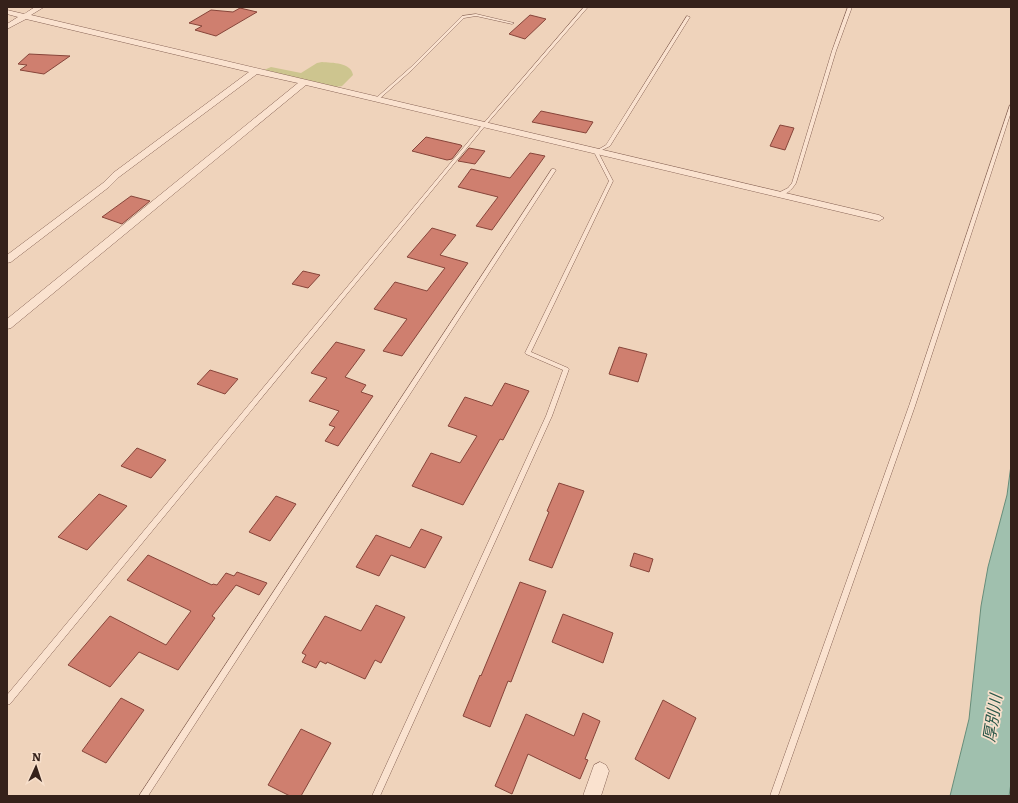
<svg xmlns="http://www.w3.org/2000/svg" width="1018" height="803" font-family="Literata,'Noto Sans JP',serif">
  <rect width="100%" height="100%" fill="#efd3bb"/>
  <path fill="#cdc58f" d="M322 62C332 63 351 62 353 75L342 86 336 87 264 70 271 67 301 73 317 63Z"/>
  <path fill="#a0c0ae" stroke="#678d7a" d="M1011 465V783L1009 796H950L969 719 981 606 988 567 1007 495Z"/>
  <g fill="#cf7f6f" stroke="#87453a">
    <path d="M240 8 257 12 216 36 195 30 202 26 189 23 211 10 233 12Z"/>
    <path d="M530 15 546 19 525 39 509 34Z"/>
    <path d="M29 54 70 56 44 74 20 70 27 65 18 64Z"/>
    <path d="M541 111 593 122 586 133 532 122Z"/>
    <path d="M780 125 794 128 785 150 770 146Z"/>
    <path d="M426 137 461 145 462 146 452 159 447 160 412 151Z"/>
    <path d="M469 148 485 151 475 164 458 161Z"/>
    <path d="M530 153 545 156 492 230 476 226 498 197 458 187 471 169 510 178Z"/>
    <path d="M131 196 150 201 122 224 102 217Z"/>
    <path d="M432 228 456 235 440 255 468 263 402 356 383 351 407 319 374 309 395 282 427 291 445 268 407 257Z"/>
    <path d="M303 271 320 275 308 288 292 284Z"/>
    <path d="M336 342 365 350 345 377 366 385 361 392 373 396 338 446 325 441 335 427 329 425 339 411 309 401 327 378 311 373Z"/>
    <path d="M619 347 647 354 638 382 609 374Z"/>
    <path d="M210 370 238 379 225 394 197 384Z"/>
    <path d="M505 383 529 391 503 440 500 439 463 505 412 486 431 453 460 463 477 436 448 426 465 397 492 406Z"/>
    <path d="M137 448 166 460 151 478 121 466Z"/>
    <path d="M559 483 584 491 552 568 529 560 549 512 547 511Z"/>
    <path d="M99 494 127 506 87 550 58 537Z"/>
    <path d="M276 496 296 504 270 541 249 532Z"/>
    <path d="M421 529 442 537 425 568 391 555 379 576 356 567 376 535 410 548Z"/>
    <path d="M634 553 653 559 649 572 630 566Z"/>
    <path d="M148 555 212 585 213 584 217 585 226 573 234 576 237 572 267 583 259 595 236 585 212 616 215 618 178 670 139 652 110 687 68 665 110 616 166 645 191 611 127 580Z"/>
    <path d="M520 582 546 591 511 682 508 681 490 727 463 716 480 675 481 676Z"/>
    <path d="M376 605 405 617 381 663 375 660 365 679 327 662 326 664 320 661 316 668 302 662 306 655 302 653 325 616 361 631Z"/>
    <path d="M563 614 613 633 603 663 552 642Z"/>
    <path d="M121 698 144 710 106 763 82 751Z"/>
    <path d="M663 700 696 718 669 779 635 759Z"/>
    <path d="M583 713 600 721 585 759 588 760 580 779 528 754 512 794 495 786 526 714 574 736Z"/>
    <path d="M301 729 331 743 301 796H290L268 785Z"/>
  </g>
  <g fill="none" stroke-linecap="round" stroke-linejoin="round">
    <g stroke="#876355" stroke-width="1">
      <g id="lane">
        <path d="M584 7H588L485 126 10 704 7 705V695L483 124Z"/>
        <path d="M848 7H852L836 51 796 183C792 190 785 196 776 196V194L788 188 792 183 832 51Z"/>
        <path d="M476 14 514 23 512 24 476 16 464 18 413 69 377 101H375V99L411 67 462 16Z"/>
        <path d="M687 16 690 17 610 146 598 152 613 181 531 352 568 368 569 369 552 416 380 796H372L546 416 563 370 526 354 525 353 609 181 594 152 606 145Z"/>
        <path d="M1010 105H1011V112L915 406 778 796H770L909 406Z"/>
        <path d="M552 169H554L556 170 148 796H139Z"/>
      </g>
    </g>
    <g stroke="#876355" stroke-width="1">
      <g id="street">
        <path d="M35 7H44L31 15 879 215 884 218 879 221 306 85 11 328 7 329V319L298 83 257 74 119 177 109 187 11 262 7 263V255L103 183 113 173 249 72 26 19 7 29V24L18 17 7 14V10L24 14Z"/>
        <path d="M600 762 606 765 609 771 601 796H583L594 765Z"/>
      </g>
    </g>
    <use href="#lane" fill="#fae2cf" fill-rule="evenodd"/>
    <use href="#street" fill="#fae2cf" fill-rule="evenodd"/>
  </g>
  <g text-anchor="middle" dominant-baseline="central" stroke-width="3.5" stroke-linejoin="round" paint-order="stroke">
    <g font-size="16" font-style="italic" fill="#295648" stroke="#f7dfcb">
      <text transform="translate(991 718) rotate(-81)">厚別川</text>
    </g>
  </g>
  <rect width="1018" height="803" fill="none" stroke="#35211a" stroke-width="16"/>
  <g transform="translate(36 767) rotate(3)" stroke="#f7dfcb" stroke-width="3" paint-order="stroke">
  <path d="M0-3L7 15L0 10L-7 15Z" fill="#35211a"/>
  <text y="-6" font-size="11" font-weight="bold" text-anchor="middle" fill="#35211a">N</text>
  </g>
</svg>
